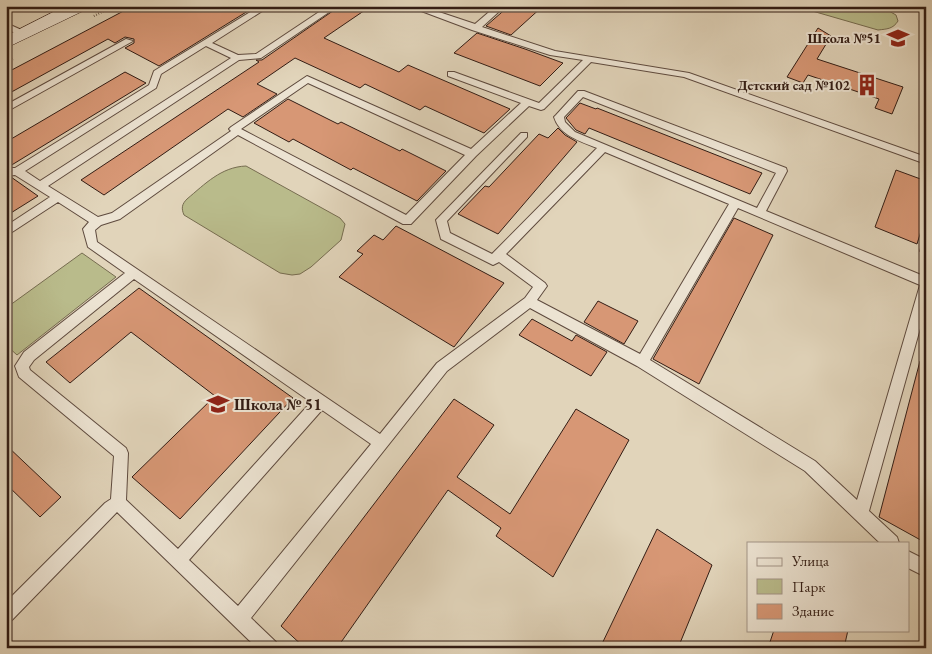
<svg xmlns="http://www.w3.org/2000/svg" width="932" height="654" font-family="'EB Garamond',serif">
  <rect width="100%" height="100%" fill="#e1d4ba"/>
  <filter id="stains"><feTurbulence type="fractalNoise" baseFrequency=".004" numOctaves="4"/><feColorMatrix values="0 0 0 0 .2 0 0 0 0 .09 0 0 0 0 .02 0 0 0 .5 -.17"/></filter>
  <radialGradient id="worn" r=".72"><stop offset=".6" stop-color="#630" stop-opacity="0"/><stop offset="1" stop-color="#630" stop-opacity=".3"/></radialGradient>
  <g fill="#b9bb8b" stroke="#766c50">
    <path d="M795 6H880L896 15 898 21C893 29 887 29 878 30Z"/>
    <path d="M246 166 340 218 345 224 341 240 311 267 300 274 292 275 280 273 184 215C181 208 182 204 187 199 205 184 221 167 246 166Z"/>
    <path d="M82 253 116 277 17 355 6 345V308Z"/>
  </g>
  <g fill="#d79775" stroke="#321c14">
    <path d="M133 6H256L159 66 125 48 134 43V39L125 37 115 43 108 39 6 95V73Z"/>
    <path d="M340 6H371L324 38 399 72 408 65 510 109 484 133 425 106 420 110 365 84 360 88 295 58 257 84 277 94 243 117 228 109 104 195 81 180 259 62 256 60H262Z"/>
    <path d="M509 6H543L511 35 486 26Z"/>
    <path d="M818 28 831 36 817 59 903 87 892 114 875 108 879 99 808 75 803 83 787 77Z"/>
    <path d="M477 33 525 49 563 63 540 86 454 53Z"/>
    <path d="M125 72 146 83 10 166H6V142Z"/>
    <path d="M288 99 338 124 341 122 400 151 402 149 446 171 417 201 353 168 351 170 293 139 289 142 254 123Z"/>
    <path d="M580 103 596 109 597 108 762 173 750 194 589 128 585 134 576 130 566 118Z"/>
    <path d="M558 128 565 135 577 142 498 234 458 214 485 186 489 187 539 134 548 138Z"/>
    <path d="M896 170 926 181V215L917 244 875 227Z"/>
    <path d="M11 177 38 196 6 216V178Z"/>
    <path d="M734 218 773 235 699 384 653 359Z"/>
    <path d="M396 226 504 283 454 347 339 277 363 254 357 251 374 235 383 240Z"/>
    <path d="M139 288 293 398 180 519 132 477 215 396 131 332 70 383 46 362Z"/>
    <path d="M598 301 638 321 624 344 584 322Z"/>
    <path d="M532 319 572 341 576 335 607 352 591 376 519 335Z"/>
    <path d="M920 361 926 362V543L879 517Z"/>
    <path d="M454 399 494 425 457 477 510 514 576 409 629 440 553 577 496 536 501 528 448 490 337 648H305L281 626Z"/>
    <path d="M6 445 61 497 40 517 6 484Z"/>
    <path d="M657 529 712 565 678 648H600Z"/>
    <path d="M774 630H848L844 648H768Z"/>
  </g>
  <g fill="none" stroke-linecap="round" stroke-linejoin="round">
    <g stroke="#5e4a3e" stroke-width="2">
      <g id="lane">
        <path d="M260 6H270L212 43 238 55 256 54 328 6H338L261 58 239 60 48 186 98 217 112 213 231 131 229 129 231 127 307 76 471 149 521 103 448 76V72H454L539 103 583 60 550 55 472 30 408 6H421L475 24 496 6H505L482 27 555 51 689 73 926 157V164L684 77 591 62 544 109 541 110 529 106 476 156 411 224H403L238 135 120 219 101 225 95 230 97 242 380 434 437 363 525 298 533 287 499 262 493 265 441 239 436 220 521 133H527V137L447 221 450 233 492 254 597 148C580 141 560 136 554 117L556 115 578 91H584L786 168 787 171 766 211 926 277V307L869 511 897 537 899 543H880L805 471 637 366 530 308 447 371 251 618 276 642 278 648H257L117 512 12 620 6 622V602L105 503 111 499 114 456 19 377 15 366 24 352 125 273 88 247 83 229 89 222 58 202 6 236V226L50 197 15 175 6 176V168H15L149 85 154 71ZM206 46 231 58 40 181 25 171 156 88 161 74ZM308 83 465 155 406 215 241 129ZM583 97 776 173 757 208 575 132 565 122 564 117ZM605 152 729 204 640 354 537 300 547 286 545 283 506 254ZM738 208 920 285 857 500 815 461 650 360ZM134 279 311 402 178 549 126 500 128 453 126 448 30 370 29 367 34 360ZM322 410 371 444 238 606 189 560Z"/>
        <path d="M6 23 26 32 27 34 20 36 6 28Z"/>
        <path d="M126 39 133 41 6 112V105Z"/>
        <path d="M926 244V255L920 251 922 245Z"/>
        <path d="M908 551 926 560V577L908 568Z"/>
      </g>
    </g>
    <g stroke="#5e4a3e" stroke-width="2">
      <path id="street" d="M50 6H69L76 12 73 15C65 17 55 13 50 6Z"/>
    </g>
    <g stroke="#321c14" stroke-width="1">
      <path id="secondary" d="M65 6H87L85 10 6 48V36Z"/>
    </g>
    <g stroke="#321c14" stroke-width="2.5" stroke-dasharray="0.5 2" stroke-linecap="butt">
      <path d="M94 16 113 6"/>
      <path d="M6 62 13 59"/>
    </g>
    <use href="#lane" fill="#ece3d2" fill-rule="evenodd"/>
    <use href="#street" fill="#ece3d2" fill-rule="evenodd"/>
    <use href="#secondary" fill="#ece3d2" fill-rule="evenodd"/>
  </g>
  <defs>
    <g id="school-bare" transform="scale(1.725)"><path d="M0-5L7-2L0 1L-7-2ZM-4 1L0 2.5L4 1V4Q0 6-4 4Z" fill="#8f2418" stroke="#ece3d2" stroke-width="2.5" paint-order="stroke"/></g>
    <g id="building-bare" transform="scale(1.725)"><path d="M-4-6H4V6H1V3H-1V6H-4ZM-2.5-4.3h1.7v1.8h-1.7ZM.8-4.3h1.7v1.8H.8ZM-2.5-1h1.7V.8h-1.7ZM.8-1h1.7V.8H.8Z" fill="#8f2418" stroke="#ece3d2" stroke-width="2.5" paint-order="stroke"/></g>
  </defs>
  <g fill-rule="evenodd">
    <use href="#school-bare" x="898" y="38"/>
    <use href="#building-bare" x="867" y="85"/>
    <use href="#school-bare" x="218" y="404"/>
  </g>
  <g text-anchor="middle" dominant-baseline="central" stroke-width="4" stroke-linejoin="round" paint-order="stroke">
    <g font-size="14" font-weight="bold" fill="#321c14" stroke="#ece3d2" text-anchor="end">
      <text x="881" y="38">Школа №51</text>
      <text x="850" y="85">Детский сад №102</text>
    </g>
    <g font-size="16" font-weight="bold" fill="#321c14" stroke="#ece3d2" text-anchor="start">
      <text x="234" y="404">Школа № 51</text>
    </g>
  </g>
  <rect width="932" height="654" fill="none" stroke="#e1d4ba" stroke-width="25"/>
  <rect x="8" y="8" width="917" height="639" fill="none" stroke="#321c14" stroke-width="2.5"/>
  <rect x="12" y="12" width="907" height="629" fill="none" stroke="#321c14"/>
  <rect x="747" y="542" width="162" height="90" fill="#ece3d2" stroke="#a29386"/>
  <rect x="757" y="558" width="25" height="8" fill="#ece3d2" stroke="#a29386"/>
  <text x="792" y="566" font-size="15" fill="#321c14">Улица</text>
  <rect x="757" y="579" width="25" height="15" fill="#b9bb8b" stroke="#a29386"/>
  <text x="792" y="592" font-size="15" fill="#321c14">Парк</text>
  <rect x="757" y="604" width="25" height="15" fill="#d79775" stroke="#a29386"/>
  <text x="792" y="616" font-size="15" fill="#321c14">Здание</text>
  <rect width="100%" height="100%" filter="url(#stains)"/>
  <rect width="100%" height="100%" fill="url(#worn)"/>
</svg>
